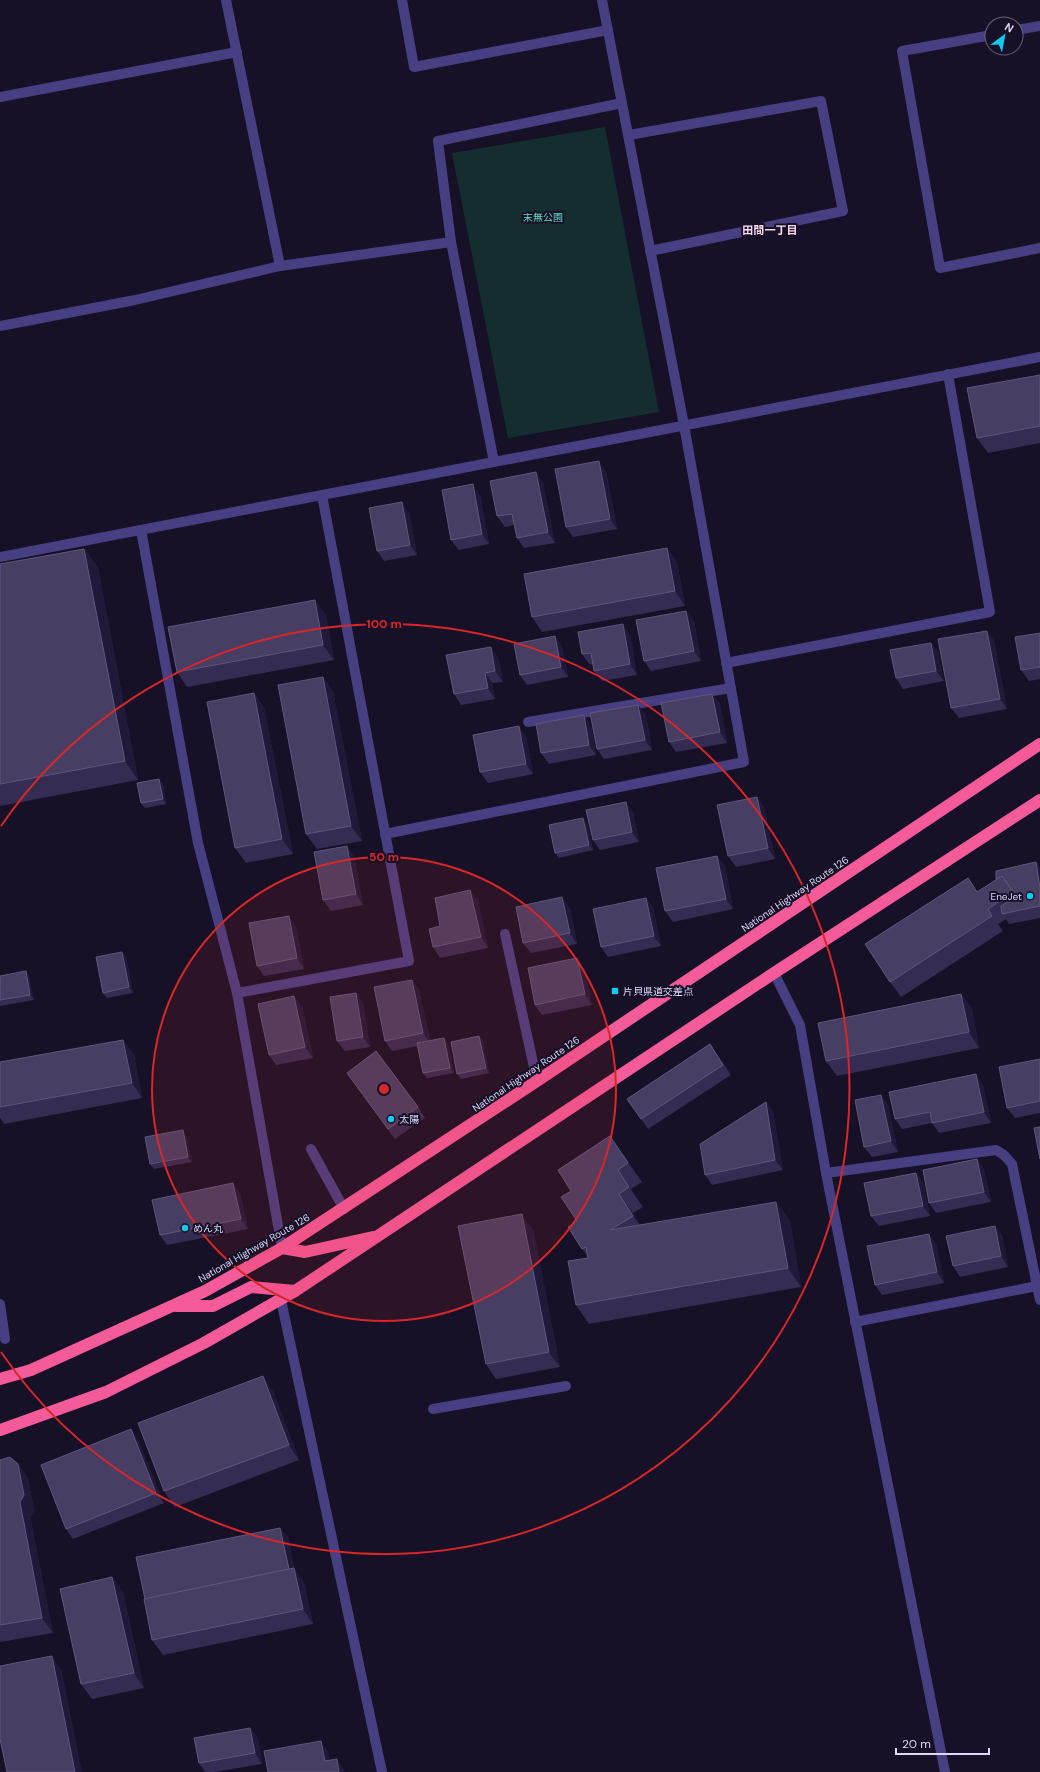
<svg xmlns="http://www.w3.org/2000/svg" width="1040" height="1772" font-family="'DM Sans','Noto Sans JP',sans-serif">
  <rect width="100%" height="100%" fill="#161126"/>
  <path fill="#142e2f" d="M605 127 659 412 508 438 452 153Z"/>
  <g fill="none" stroke-linecap="round" stroke-linejoin="round">
    <g stroke="#473f82" stroke-width="10">
      <path d="M402 0 414 67 608 30"/>
      <path d="M629 135 821 101 843 211 650 251"/>
      <path d="M528 722 731 688"/>
      <path d="M505 934 537 1081"/>
      <path d="M311 1149 344 1209"/>
      <path d="M826 1173 996 1150 1004 1155 1012 1164 1040 1300"/>
      <path d="M855 1322 1037 1286"/>
      <path d="M433 1409 566 1386"/>
    </g>
    <g stroke="#473f82" stroke-width="10">
      <path d="M226 0 280 266"/>
      <path d="M1016 30 1040 26"/>
      <path d="M992 35 902 51 940 268 1040 248"/>
      <path d="M0 97 237 52"/>
      <path d="M451 242 438 141 622 103"/>
      <path d="M0 326 135 300 280 266 451 242 494 462"/>
      <path d="M141 530 198 843 237 993 282 1248"/>
      <path d="M0 557 1040 357"/>
      <path d="M726 663 990 612 948 374"/>
      <path d="M385 834 744 762 684 425 602 0"/>
      <path d="M774 973 800 1025 826 1173 945 1772"/>
      <path d="M237 993 409 961 322 495"/>
      <path d="M281 1300 382 1772"/>
      <path d="M0 1304 5 1339"/>
    </g>
    <g stroke="#f55b99" stroke-width="12">
      <path d="M282 1248 305 1252 373 1237"/>
      <path d="M176 1306H213L251 1287 295 1291"/>
      <path d="M0 1379 31 1370 205 1291 282 1248 537 1081 1040 744"/>
      <path d="M0 1430 106 1392 204 1343 295 1291 774 973 1040 800"/>
    </g>
  </g>
  <g fill="#362b52">
    <path d="M1040 375V443L988 453 977 438Z"/>
    <path d="M536 472 543 483 555 543 524 548 517 538 514 525 505 527 497 516Z"/>
    <path d="M606 472 617 529 573 537 566 527Z"/>
    <path d="M480 495 489 544 459 550 451 540Z"/>
    <path d="M409 512 417 555 384 561 377 551Z"/>
    <path d="M667 548 677 563 685 606 542 632 532 617Z"/>
    <path d="M84 549 98 568 138 780 0 806V564Z"/>
    <path d="M326 615 334 660 187 687 177 672Z"/>
    <path d="M694 621 701 661 651 671 644 661Z"/>
    <path d="M987 631 994 641 1007 709 959 718 951 708Z"/>
    <path d="M1040 633V679L1029 681 1021 670Z"/>
    <path d="M630 634 637 675 602 681 594 671 593 664 590 665 582 654Z"/>
    <path d="M555 636 562 647 568 677 527 685 520 675Z"/>
    <path d="M931 643 938 653 944 681 903 689 896 678Z"/>
    <path d="M498 657 503 682 492 683 495 699 461 705 454 694Z"/>
    <path d="M323 677 333 692 362 841 317 849 306 834Z"/>
    <path d="M254 693 264 708 293 854 246 863 235 848Z"/>
    <path d="M712 694 720 704 727 743 676 752 669 742Z"/>
    <path d="M584 715 591 726 596 755 549 764 541 753Z"/>
    <path d="M646 715 652 750 604 759 597 749Z"/>
    <path d="M526 736 533 774 488 783 480 772Z"/>
    <path d="M159 779 163 784 166 804 145 808 141 803Z"/>
    <path d="M764 807 775 859 736 867 728 856Z"/>
    <path d="M633 812 639 842 600 850 593 840Z"/>
    <path d="M587 823 593 850 559 858 555 853Z"/>
    <path d="M354 856 363 905 331 911 323 900Z"/>
    <path d="M717 856 725 866 733 909 673 922 665 911Z"/>
    <path d="M1036 862 1040 868V918L1009 924 1006 919 998 924 1003 931 901 997 890 982 968 878 977 892Z"/>
    <path d="M470 890 478 901 488 948 440 958 433 947 440 926Z"/>
    <path d="M646 898 653 908 661 946 608 957 601 947Z"/>
    <path d="M570 908 577 944 531 953 523 943Z"/>
    <path d="M296 926 304 969 264 976 257 966Z"/>
    <path d="M122 952 126 957 133 993 107 998 103 993Z"/>
    <path d="M577 958 584 968 592 1005 542 1015 535 1005Z"/>
    <path d="M26 971 29 977 34 1000 0 1006V976Z"/>
    <path d="M412 980 419 990 430 1041 444 1038 448 1044 454 1073 427 1078 423 1073 418 1046 392 1051 385 1041Z"/>
    <path d="M356 993 363 1003 370 1047 345 1051 337 1041Z"/>
    <path d="M961 994 972 1009 979 1048 837 1076 826 1061Z"/>
    <path d="M302 1006 313 1058 276 1065 269 1055Z"/>
    <path d="M479 1036 483 1041 489 1073 461 1079 457 1074Z"/>
    <path d="M123 1040 134 1055 142 1098 4 1124 0 1118V1062Z"/>
    <path d="M710 1044 731 1075 648 1129 627 1099Z"/>
    <path d="M1040 1059V1113L1015 1118 1007 1108Z"/>
    <path d="M354 1083 418 1107 425 1118 395 1139Z"/>
    <path d="M983 1085 991 1123 939 1133 932 1123 902 1129 895 1119Z"/>
    <path d="M766 1102 773 1112 783 1170 712 1185 705 1175Z"/>
    <path d="M888 1105 898 1152 872 1157 864 1147Z"/>
    <path d="M186 1135 192 1162 154 1169 150 1164Z"/>
    <path d="M624 1155 642 1182 631 1189 643 1207 633 1213 640 1225 776 1202 790 1221 801 1287 589 1324 576 1305 588 1258 587 1256 568 1227 577 1221 571 1191Z"/>
    <path d="M977 1159 984 1170 991 1202 936 1213 929 1203Z"/>
    <path d="M916 1173 923 1183 930 1216 879 1226 871 1216Z"/>
    <path d="M233 1183 240 1194 248 1229 167 1245 160 1235Z"/>
    <path d="M995 1226 1002 1236 1008 1267 960 1277 953 1266Z"/>
    <path d="M533 1229 560 1367 496 1379 486 1364Z"/>
    <path d="M936 1244 944 1283 882 1295 875 1285Z"/>
    <path d="M273 1391 299 1460 175 1507 164 1491Z"/>
    <path d="M138 1440 164 1503 73 1539 66 1529Z"/>
    <path d="M0 1460 18 1464 28 1479 34 1511 30 1517 53 1633 0 1642Z"/>
    <path d="M280 1528 288 1538 294 1568 304 1583 313 1624 163 1655 152 1640 145 1599Z"/>
    <path d="M112 1577 123 1592 144 1688 92 1699 81 1684Z"/>
    <path d="M250 1728 258 1738 262 1764 214 1772H205L199 1763Z"/>
  </g>
  <g fill="#211939">
    <path d="M599 461 606 472 617 529 610 519Z"/>
    <path d="M536 472 543 483 555 543 548 532Z"/>
    <path d="M473 484 480 495 489 544 482 534Z"/>
    <path d="M402 502 409 512 417 555 410 545Z"/>
    <path d="M667 548 677 563 685 606 675 591Z"/>
    <path d="M84 549 98 568 138 780 125 761Z"/>
    <path d="M315 600 326 615 334 660 323 645Z"/>
    <path d="M686 611 694 621 701 661 694 651Z"/>
    <path d="M623 624 630 634 637 675 630 664Z"/>
    <path d="M987 631 994 641 1007 709 1000 699Z"/>
    <path d="M555 636 562 647 568 677 561 667Z"/>
    <path d="M931 643 938 653 944 681 936 671Z"/>
    <path d="M491 647 498 657 503 682 495 671Z"/>
    <path d="M485 673 492 683 495 699 488 688Z"/>
    <path d="M323 677 333 692 362 841 351 826Z"/>
    <path d="M254 693 264 708 293 854 282 839Z"/>
    <path d="M712 694 720 704 727 743 720 732Z"/>
    <path d="M638 705 646 715 652 750 645 740Z"/>
    <path d="M584 715 591 726 596 755 589 745Z"/>
    <path d="M519 726 526 736 533 774 526 764Z"/>
    <path d="M159 779 163 784 166 804 163 799Z"/>
    <path d="M757 797 764 807 775 859 768 848Z"/>
    <path d="M626 802 633 812 639 842 632 832Z"/>
    <path d="M583 818 587 823 593 850 589 845Z"/>
    <path d="M347 846 354 856 363 905 356 894Z"/>
    <path d="M717 856 725 866 733 909 726 899Z"/>
    <path d="M1036 862 1040 868V888Z"/>
    <path d="M470 890 478 901 488 948 481 937Z"/>
    <path d="M562 897 570 908 577 944 570 933Z"/>
    <path d="M646 898 653 908 661 946 654 936Z"/>
    <path d="M289 916 296 926 304 969 297 958Z"/>
    <path d="M122 952 126 957 133 993 129 987Z"/>
    <path d="M577 958 584 968 592 1005 585 994Z"/>
    <path d="M26 971 29 977 34 1000 30 995Z"/>
    <path d="M412 980 419 990 430 1043 423 1033Z"/>
    <path d="M356 993 363 1003 370 1047 363 1037Z"/>
    <path d="M961 994 972 1009 979 1048 969 1032Z"/>
    <path d="M294 996 302 1006 313 1058 305 1047Z"/>
    <path d="M479 1036 483 1041 489 1073 486 1068Z"/>
    <path d="M444 1038 448 1044 454 1073 450 1068Z"/>
    <path d="M123 1040 134 1055 142 1098 132 1083Z"/>
    <path d="M976 1074 983 1085 991 1123 984 1112Z"/>
    <path d="M881 1095 888 1105 898 1152 891 1141Z"/>
    <path d="M766 1102 773 1112 783 1170 775 1160Z"/>
    <path d="M183 1130 186 1135 192 1162 188 1157Z"/>
    <path d="M610 1136 624 1155 642 1182 628 1163Z"/>
    <path d="M977 1159 984 1170 991 1202 984 1192Z"/>
    <path d="M618 1170 631 1189 643 1207 629 1187Z"/>
    <path d="M916 1173 923 1183 930 1216 923 1206Z"/>
    <path d="M233 1183 240 1194 248 1229 241 1219Z"/>
    <path d="M619 1194 633 1213 647 1235 633 1216Z"/>
    <path d="M776 1202 790 1221 801 1287 788 1268Z"/>
    <path d="M522 1214 533 1229 560 1367 549 1352Z"/>
    <path d="M995 1226 1002 1236 1008 1267 1001 1256Z"/>
    <path d="M929 1234 936 1244 944 1283 937 1272Z"/>
    <path d="M263 1376 273 1391 299 1460 289 1445Z"/>
    <path d="M131 1429 138 1440 164 1503 156 1493Z"/>
    <path d="M18 1464 28 1479 34 1511 30 1517 53 1633 42 1618 20 1502Z"/>
    <path d="M280 1528 288 1538 296 1580 289 1570Z"/>
    <path d="M294 1568 304 1583 313 1624 303 1609Z"/>
    <path d="M112 1577 123 1592 144 1688 134 1673Z"/>
    <path d="M52 1656 62 1671 82 1772H75Z"/>
    <path d="M250 1728 258 1738 262 1764 255 1753Z"/>
    <path d="M321 1741 328 1751 332 1772 325 1761Z"/>
    <path d="M337 1759 344 1770 345 1772H339Z"/>
  </g>
  <g fill="#483e64" stroke="#60567c">
    <path d="M1040 375V426L977 438 967 388Z"/>
    <path d="M599 461 610 519 566 527 555 469Z"/>
    <path d="M536 472 548 532 517 538 512 514 497 516 490 481Z"/>
    <path d="M473 484 482 534 451 540 442 490Z"/>
    <path d="M402 502 410 545 377 551 369 508Z"/>
    <path d="M667 548 675 591 532 617 524 574Z"/>
    <path d="M84 549 125 761 0 784V564Z"/>
    <path d="M315 600 323 645 177 672 168 627Z"/>
    <path d="M686 611 694 651 644 661 636 620Z"/>
    <path d="M623 624 630 664 594 671 591 653 582 654 578 632Z"/>
    <path d="M987 631 1000 699 951 708 938 639Z"/>
    <path d="M1040 633V667L1021 670 1015 637Z"/>
    <path d="M555 636 561 667 520 675 514 644Z"/>
    <path d="M931 643 936 671 896 678 890 650Z"/>
    <path d="M491 647 495 671 485 673 488 688 454 694 446 655Z"/>
    <path d="M323 677 351 826 306 834 278 685Z"/>
    <path d="M254 693 282 839 235 848 207 702Z"/>
    <path d="M712 694 720 732 669 742 661 703Z"/>
    <path d="M638 705 645 740 597 749 590 713Z"/>
    <path d="M584 715 589 745 541 753 536 724Z"/>
    <path d="M519 726 526 764 480 772 473 735Z"/>
    <path d="M159 779 163 799 141 803 137 783Z"/>
    <path d="M757 797 768 848 728 856 717 805Z"/>
    <path d="M626 802 632 832 593 840 586 810Z"/>
    <path d="M583 818 589 845 555 853 549 825Z"/>
    <path d="M347 846 356 894 323 900 314 852Z"/>
    <path d="M717 856 726 899 665 911 656 868Z"/>
    <path d="M1036 862 1040 888V906L1002 914 1001 906 1016 897 1002 876 996 879V871Z"/>
    <path d="M1002 876 1013 892 988 909 992 916 890 982 865 944 968 878 977 892Z"/>
    <path d="M470 890 481 937 433 947 429 929 440 926 435 898Z"/>
    <path d="M562 897 570 933 523 943 516 907Z"/>
    <path d="M646 898 654 936 601 947 593 909Z"/>
    <path d="M289 916 297 958 257 966 249 923Z"/>
    <path d="M122 952 129 987 103 993 96 957Z"/>
    <path d="M577 958 585 994 535 1005 528 968Z"/>
    <path d="M26 971 30 995 0 1000V976Z"/>
    <path d="M412 980 423 1033 385 1041 374 987Z"/>
    <path d="M356 993 363 1037 337 1041 330 997Z"/>
    <path d="M961 994 969 1032 826 1061 818 1023Z"/>
    <path d="M294 996 305 1047 269 1055 258 1004Z"/>
    <path d="M479 1036 486 1068 457 1074 451 1042Z"/>
    <path d="M444 1038 450 1068 423 1073 417 1043Z"/>
    <path d="M123 1040 132 1083 0 1107V1062Z"/>
    <path d="M710 1044 723 1065 641 1119 627 1099Z"/>
    <path d="M376 1051 418 1107 388 1129 347 1073Z"/>
    <path d="M1040 1059V1101L1007 1108 999 1067Z"/>
    <path d="M976 1074 984 1112 932 1123 930 1112 895 1119 889 1092Z"/>
    <path d="M881 1095 891 1141 864 1147 855 1100Z"/>
    <path d="M766 1102 775 1160 705 1175 700 1144Z"/>
    <path d="M1040 1127V1159L1034 1128Z"/>
    <path d="M183 1130 188 1157 150 1164 145 1137Z"/>
    <path d="M610 1136 628 1163 618 1170 629 1187 619 1194 633 1216 610 1230 776 1202 788 1268 576 1305 568 1261 588 1258 586 1247 582 1249 568 1227 577 1221 561 1197 571 1191 558 1170Z"/>
    <path d="M977 1159 984 1192 929 1203 923 1170Z"/>
    <path d="M916 1173 923 1206 871 1216 864 1183Z"/>
    <path d="M233 1183 241 1219 160 1235 152 1200Z"/>
    <path d="M522 1214 549 1352 486 1364 458 1226Z"/>
    <path d="M995 1226 1001 1256 953 1266 946 1236Z"/>
    <path d="M929 1234 937 1272 875 1285 867 1246Z"/>
    <path d="M263 1376 289 1445 164 1491 138 1423Z"/>
    <path d="M131 1429 156 1493 66 1529 41 1465Z"/>
    <path d="M10 1457 18 1464 24 1495 20 1502 42 1618 0 1625V1460Z"/>
    <path d="M280 1528 289 1569 145 1599 136 1557Z"/>
    <path d="M294 1568 303 1609 152 1640 144 1599Z"/>
    <path d="M112 1577 134 1673 81 1684 60 1589Z"/>
    <path d="M52 1656 75 1772H7L0 1739V1666Z"/>
    <path d="M250 1728 255 1753 199 1763 194 1738Z"/>
    <path d="M321 1741 325 1761 337 1759 339 1772H268L264 1751Z"/>
  </g>
  <circle cx="384" cy="1089" r="232" fill="#d62828" fill-opacity=".12"/>
  <g fill="none" stroke="#d62828" stroke-width="2">
    <circle cx="384" cy="1089" r="232"/>
    <path d="M1 826A465 465 0 1 1 1 1352"/>
  </g>
  <g fill="#10c8f0" stroke="#161126" stroke-width="1.5">
    <circle cx="1030" cy="896" r="4"/>
    <rect x="611" y="987" width="8" height="8" rx="2"/>
    <circle cx="391" cy="1119" r="4"/>
    <circle cx="185" cy="1228" r="4"/>
  </g>
  <g text-anchor="middle" dominant-baseline="central" stroke-width="4" stroke-linejoin="round" paint-order="stroke">
    <g font-size="10" fill="#68d9c5" stroke="#161126">
      <text x="543" y="217">末無公園</text>
    </g>
    <g font-size="10" fill="#dfd8fd" stroke="#161126">
      <text transform="translate(795 894) rotate(-34)">National Highway Route 126</text>
      <text transform="translate(526 1074) rotate(-34)">National Highway Route 126</text>
      <text transform="translate(254 1248) rotate(-30)">National Highway Route 126</text>
    </g>
    <g font-size="10" fill="#dfd8fd" stroke="#161126" text-anchor="start">
      <text x="1022" y="896" text-anchor="end">EneJet</text>
      <text x="623" y="991">片貝県道交差点</text>
      <text x="399" y="1119">太陽</text>
      <text x="193" y="1228">めん丸</text>
    </g>
    <g font-size="11" font-weight="bold" fill="#fddaed" stroke="#161126">
      <text x="770" y="230">田間一丁目</text>
    </g>
  </g>
  <circle cx="384" cy="1089" r="6" fill="#d62828" stroke="#161126" stroke-width="2"/>
  <g font-size="12" text-anchor="middle" font-weight="bold" fill="#d62828" stroke="#161126" stroke-width="4" stroke-linejoin="round" paint-order="stroke">
    <text x="384" y="628">100 m</text>
    <text x="384" y="861">50 m</text>
  </g>
  <g transform="translate(1004 36) rotate(32)"><circle r="19" fill="#161126" stroke="#66617c"/>
  <path d="M0-3L7 15L0 10L-7 15Z" fill="#10c8f0"/>
  <text y="-6" font-size="11" font-weight="bold" text-anchor="middle" fill="#dfd8fd">N</text>
  </g>
  <path d="M896 1748v6h93v-6" fill="none" stroke="#dfd8fd" stroke-width="2"/>
  <text x="902" y="1748" font-size="12" fill="#dfd8fd" stroke="#161126" stroke-width="3" paint-order="stroke">20 m</text>
</svg>
